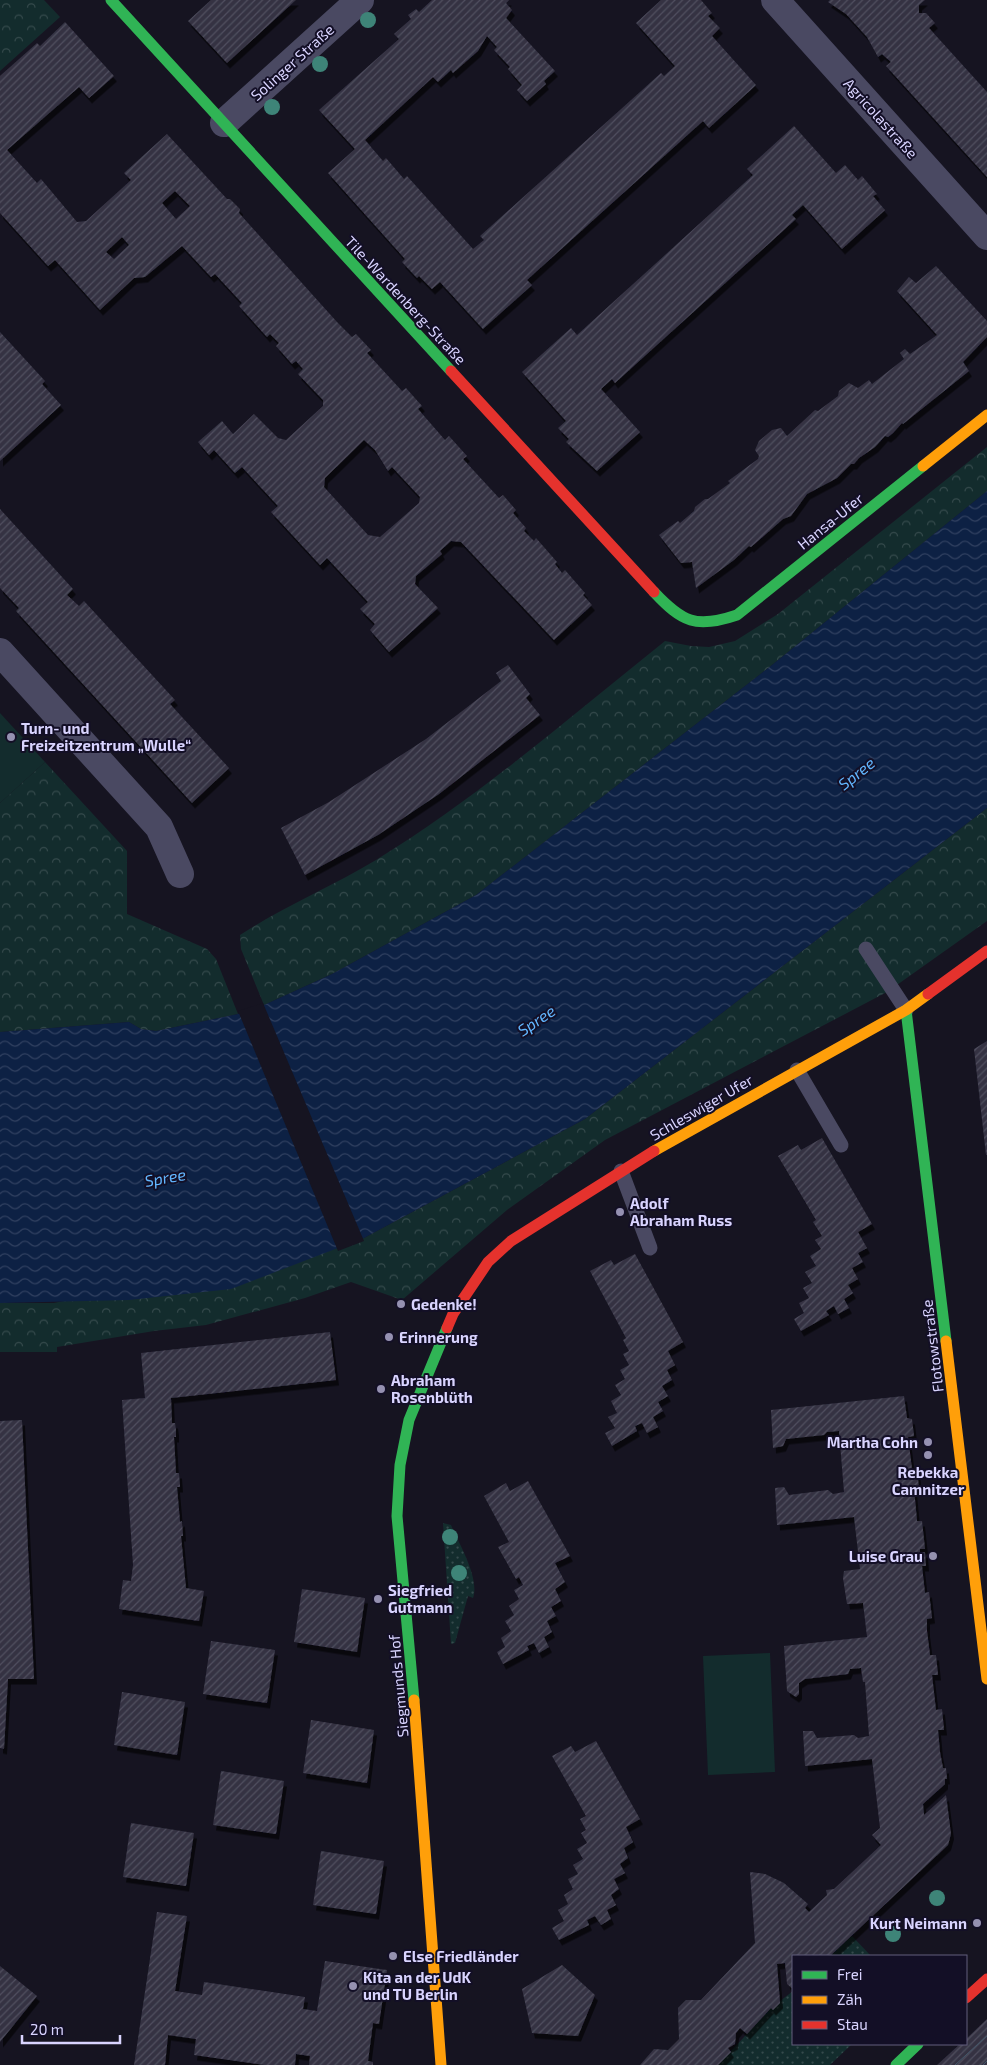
<svg xmlns="http://www.w3.org/2000/svg" width="987" height="2065" font-family="'Exo 2',sans-serif">
  <defs>
    <pattern id="grass-dots" width="8" height="8" patternUnits="userSpaceOnUse" patternTransform="scale(1.25)"><rect width="8" height="8" fill="#132c2d"/><path d="M2 2h.1M6 6h.1" fill="none" stroke="#354a4c" stroke-width="1.8" stroke-linecap="round"/></pattern>
    <pattern id="park-crowns" width="20" height="18" patternUnits="userSpaceOnUse" patternTransform="scale(1.25)"><rect width="20" height="18" fill="#132c2d"/><path d="M2 6a3 3 0 1 1 6 0M12 15a3 3 0 1 1 6 0" fill="none" stroke="#354a4c"/></pattern>
    <pattern id="water-waves" width="16" height="10" patternUnits="userSpaceOnUse" patternTransform="scale(1.25)"><rect width="16" height="10" fill="#0d2144"/><path d="M0 5q4-4 8 0t8 0" fill="none" stroke="#304060"/></pattern>
    <pattern id="building-hatch" width="6" height="6" patternUnits="userSpaceOnUse" patternTransform="scale(1.25)"><rect width="6" height="6" fill="#343243"/><path d="M-1 1l2-2M0 6l6-6M5 7l2-2" fill="none" stroke="#514f5f"/></pattern>
    <filter id="shadow"><feDropShadow dx="3" dy="5.5" stdDeviation="0" flood-color="#0009"/></filter>
  </defs>
  <rect width="100%" height="100%" fill="#161421"/>
  <g fill="url(#grass-dots)">
    <path d="M443 1523 451 1525C459 1544 480 1578 473 1598L468 1596 455 1643 451 1644Z"/>
    <path d="M852 1936 871 1956H830Z"/>
    <path d="M793 1991V2044H852L830 2065H718L771 2008Z"/>
  </g>
  <g fill="url(#park-crowns)">
    <path d="M0 0H44L60 17 0 71Z"/>
    <path d="M987 447V491L772 665 476 895 332 974 264 1005 241 949 240 935C283 907 331 887 376 860 479 797 571 716 665 641L691 646 709 647 735 641 778 614Z"/>
    <path d="M45 762 127 851V914L207 949 216 959 238 1014 156 1031 141 1029 129 1022 0 1032V803Z"/>
    <path d="M987 808V921L887 992 605 1140 507 1210 402 1300 351 1282 305 1298 206 1325 154 1331 57 1347V1352H0V1303H54L364 1238 585 1119Z"/>
  </g>
  <g fill="#132c2d">
    <path d="M0 713 45 762 0 803Z"/>
    <path d="M770 1653 775 1772 708 1775 703 1656Z"/>
  </g>
  <path fill="url(#water-waves)" d="M987 491V808L585 1119 364 1238 231 1289 129 1300 0 1303V1032L129 1022 141 1029 156 1031 238 1014 264 1005 332 974 476 895 772 665Z"/>
  <path fill="#161421" d="M263 1003 364 1241 338 1251 238 1011Z"/>
  <g fill="url(#building-hatch)" fill-rule="evenodd" filter="url(#shadow)">
    <path d="M211 0H296L227 63 188 21Z"/>
    <path d="M432 0H509L506 3 512 10 506 18 555 71 544 81 546 84 527 101 517 90 522 85 508 69 510 67 494 50 497 47 487 36 478 51 453 73 451 70 438 82 433 77 365 140 383 161 386 158 404 179 407 176 473 249 484 240 480 236 661 73 664 76 675 66 636 23 661 0H701L712 13 708 16 720 28 712 36 756 85 709 128 703 121 527 280 532 285 483 329 440 282 432 289 419 276 417 278 402 262 405 259 328 173 355 149 319 110 399 39 394 34 411 19 408 15 416 9 419 12Z"/>
    <path d="M830 0H925L919 5V13H926L935 23 929 28 987 92V177L886 66 891 62 882 54 878 57 867 37 846 14 828 2Z"/>
    <path d="M65 22 114 76 89 98 79 87 7 150 37 183 41 179 77 222 86 221 131 180 124 173 167 134 227 199H230L240 209 239 213 337 322 352 337 356 334 371 350 367 353 402 391 406 388 422 406 418 409 445 440 449 436 467 456 463 459 499 498 503 495 516 510 513 513 526 528 524 531 534 541 536 538 557 562 555 564 562 573 565 570 585 593 583 595 592 605 554 640 461 542 451 541 440 551 442 554 416 576 415 584 438 608 389 652 370 630 375 624 360 609 368 602 327 558 320 565 271 512 278 506 242 467 235 473 214 450 209 455 198 442 222 421 233 434 254 414 278 438 286 440 323 406V400L298 374 303 369 296 361 292 364 276 346 279 343 270 334 267 337 239 306 242 303 215 274 211 277 182 246 145 277 134 278 100 310 55 260 48 266 0 213V76L37 43 40 46ZM175 191 190 206 176 219 162 203ZM122 237 129 245 114 259 106 252ZM364 440 375 450 388 471 392 467 420 497 419 503 380 537 368 535 324 487 325 478Z"/>
    <path d="M794 126 836 173 845 165 858 180 862 176 877 194 873 196 885 210 842 249 803 205 792 215 796 219 615 383 612 379 601 389 640 432 597 471 566 442 569 439 558 428 566 421 522 372 571 328 577 335 753 175 747 169Z"/>
    <path d="M936 266 987 321V337L963 362 969 371 903 424 902 423 893 433 888 437 885 436 875 447 859 458 854 464H851L837 478 807 494 791 516 783 519 751 547 749 546 734 560 696 588 692 562 681 563 659 535 678 521 680 523 694 511 695 507 705 499H708L730 483 728 481 758 459 759 456 755 450 759 441 772 430 781 428 787 436 815 410 818 411 838 396 839 391 849 383 858 388 869 380 872 384 904 359 900 353 905 349 910 354 937 335 897 291 909 277 916 283Z"/>
    <path d="M0 332 45 381 42 384 61 405 0 461Z"/>
    <path d="M0 509 73 589 67 595 79 606 84 601 175 700 170 704 229 768 192 803 16 611 19 608 0 588Z"/>
    <path d="M508 665 530 694 526 698 540 715 439 794 378 835 305 875 281 828 329 802 426 739 501 681 496 673Z"/>
    <path d="M987 1041V1155H986L974 1049Z"/>
    <path d="M822 1138 872 1224 858 1232 867 1248 858 1253 863 1262 852 1268 858 1279 848 1285 853 1293 844 1299 849 1308 838 1314 834 1306 826 1311 829 1315 801 1331 794 1319 804 1313 799 1303 809 1298 803 1288 812 1283 805 1272 816 1266 810 1256 821 1249 815 1240 822 1236 813 1222 816 1220 778 1156 798 1145 801 1150Z"/>
    <path d="M635 1254 683 1342 668 1351 675 1365 667 1370 672 1380 662 1386 668 1396 658 1402 663 1411 653 1417 658 1427 647 1433 642 1423 635 1426 637 1431 612 1446 605 1433 615 1428 608 1417 617 1413 611 1401 621 1395 615 1385 625 1379 620 1370 629 1365 623 1354 629 1351 623 1340 626 1338 590 1271 611 1260 614 1265Z"/>
    <path d="M330 1332 336 1380 171 1398 172 1423H175L176 1430V1437H174L176 1473H179L180 1487H177L180 1522 182 1521 183 1536H181L186 1588 204 1591 199 1621 119 1609 123 1580 131 1581 133 1565 122 1400 145 1398 141 1353Z"/>
    <path d="M904 1396 907 1418 912 1419 914 1436 908 1437 912 1469H917L919 1489H914L916 1510 917 1521H922L925 1549H920V1552H925L926 1566H922L925 1593 929 1592 932 1618 927 1619V1631L930 1655H936L938 1675H932L936 1710 942 1709 944 1730H938L940 1752 943 1768H946L947 1779H945V1784L923 1804 924 1815 946 1795 951 1834 948 1845 830 1956H793V1989L787 1984 785 1963 777 1964 780 2003 773 2010 771 2008 747 2034 740 2028 736 2033 735 2044 728 2048 731 2052 718 2065H640L654 2049 668 2050 679 2039 678 2008 686 2000H701L755 1943 750 1872 765 1874 784 1883 808 1904 805 1908 809 1912 827 1895 826 1890 834 1889 881 1845 872 1835 880 1828 872 1759 805 1766 803 1731H813L817 1738 854 1735 858 1738 869 1736 865 1682H863L861 1668 850 1669 848 1674 805 1679 799 1683V1694L796 1697 787 1691 784 1646 867 1637 863 1603 847 1604 843 1578 844 1571 860 1569 854 1517 777 1525 775 1488 784 1487 789 1495 828 1490 833 1494 844 1492 839 1431 827 1432 824 1435 786 1439 783 1446 773 1448 771 1410Z"/>
    <path d="M22 1420 34 1679H8L4 1749 0 1748V1421Z"/>
    <path d="M528 1481 570 1556 555 1563 565 1582 555 1589 561 1601 551 1607 556 1616 547 1621 552 1632 544 1637 549 1647 539 1653 534 1643 527 1646 529 1650 503 1664 497 1652 505 1647 501 1638 511 1631 505 1621 514 1615 509 1606 519 1599 514 1590 523 1585 519 1577 516 1579 498 1547 509 1542 484 1496 506 1483 510 1491Z"/>
    <path d="M302 1589 365 1598 357 1652 294 1642Z"/>
    <path d="M211 1641 275 1650 267 1703 203 1694Z"/>
    <path d="M122 1692 185 1702 177 1755 114 1745Z"/>
    <path d="M311 1720 374 1730 367 1783 303 1773Z"/>
    <path d="M596 1741 640 1819 626 1827 633 1842 624 1848 628 1858 620 1864 625 1873 614 1879 619 1889 611 1895 616 1905 607 1910 611 1919 601 1925 595 1916 587 1920 589 1925 559 1940 552 1928 564 1921 558 1910 568 1904 564 1895 573 1889 568 1879 578 1874 573 1865 583 1859 577 1849 587 1843 581 1833 586 1830 580 1819 586 1816 552 1756 571 1746 575 1752Z"/>
    <path d="M221 1771 284 1781 276 1834 213 1825Z"/>
    <path d="M131 1823 194 1833 186 1886 123 1877Z"/>
    <path d="M321 1851 384 1861 376 1914 313 1905Z"/>
    <path d="M157 1912 187 1916 175 1991 202 1995 204 1982 305 1997 303 2009 317 2011 325 1961 387 1970 379 2024 373 2023 368 2061 373 2062V2065H309L310 2056 296 2054 295 2065H265L194 2055 196 2039 168 2035 165 2065H134Z"/>
    <path d="M562 1965 595 1995 578 2036 532 2033 522 1989Z"/>
    <path d="M0 1966 37 1996 0 2042Z"/>
    <path d="M987 2019V2065H937L960 2044H966V2039Z"/>
  </g>
  <g fill="none" stroke-linecap="round" stroke-linejoin="round">
    <g stroke="#4a4962" stroke-width="15">
      <path d="M866 949 906 1010"/>
      <path d="M797 1070 841 1145"/>
      <path d="M621 1171 650 1248"/>
    </g>
    <g stroke="#4a4962" stroke-width="28">
      <path d="M775 0 987 236"/>
      <path d="M224 123 360 0"/>
      <path d="M0 652 159 827 180 874"/>
    </g>
    <g stroke="#30b455" stroke-width="11">
      <path d="M111 0 451 371"/>
      <path d="M654 592C682 622 696 629 737 615L923 466"/>
      <path d="M906 1010 946 1341"/>
      <path d="M414 1700 397 1516 400 1465 409 1420 447 1328"/>
      <path d="M896 2065 918 2044"/>
    </g>
    <g stroke="#ff9f0a" stroke-width="11">
      <path d="M923 466 987 415"/>
      <path d="M654 1151 906 1010 928 994"/>
      <path d="M946 1341 987 1679"/>
      <path d="M414 1700 441 2065"/>
    </g>
    <g stroke="#e5322d" stroke-width="11">
      <path d="M451 371 654 592"/>
      <path d="M928 994 987 951"/>
      <path d="M447 1328 453 1314 488 1262 511 1241 654 1151"/>
      <path d="M966 1998 987 1979"/>
    </g>
    <g stroke="#43596b" stroke-width="1">
      <path d="M955 2065 987 2036"/>
      <path d="M983 2065 987 2061"/>
    </g>
  </g>
  <g fill="#3e8478">
    <circle cx="368" cy="20" r="8"/>
    <circle cx="320" cy="64" r="8"/>
    <circle cx="272" cy="107" r="8"/>
    <circle cx="450" cy="1537" r="8"/>
    <circle cx="459" cy="1573" r="8"/>
    <circle cx="937" cy="1898" r="8"/>
    <circle cx="893" cy="1934" r="8"/>
  </g>
  <g fill="#9591b1" stroke="#130f26" stroke-width="2">
    <circle cx="11" cy="737" r="5"/>
    <circle cx="620" cy="1212" r="5"/>
    <circle cx="401" cy="1304" r="5"/>
    <circle cx="389" cy="1337" r="5"/>
    <circle cx="381" cy="1389" r="5"/>
    <circle cx="928" cy="1442" r="5"/>
    <circle cx="928" cy="1455" r="5"/>
    <circle cx="933" cy="1556" r="5"/>
    <circle cx="378" cy="1599" r="5"/>
    <circle cx="977" cy="1923" r="5"/>
    <circle cx="393" cy="1956" r="5"/>
    <circle cx="353" cy="1986" r="5"/>
  </g>
  <g text-anchor="middle" dominant-baseline="central" stroke-width="4" stroke-linejoin="round" paint-order="stroke">
    <g font-size="15" fill="#d9d4ff" stroke="#130f26">
      <text transform="translate(292 62) rotate(-42)">Solinger Straße</text>
      <text transform="translate(881 118) rotate(48)">Agricolastraße</text>
      <text transform="translate(406 300) rotate(47)">Tile-Wardenberg-Straße</text>
      <text transform="translate(830 521) rotate(-39)">Hansa-Ufer</text>
      <text transform="translate(701 1107) rotate(-30)">Schleswiger Ufer</text>
      <text transform="translate(932 1346) rotate(-97)">Flotowstraße</text>
      <text transform="translate(398 1686) rotate(-95)">Siegmunds Hof</text>
    </g>
    <g font-size="15" font-weight="bold" fill="#d9d4ff" stroke="#130f26" text-anchor="start">
      <text x="21" y="728">Turn- und<tspan x="21" dy="17">Freizeitzentrum „Wulle“</tspan></text>
      <text x="630" y="1203">Adolf<tspan x="630" dy="17">Abraham Russ</tspan></text>
      <text x="411" y="1304">Gedenke!</text>
      <text x="399" y="1337">Erinnerung</text>
      <text x="391" y="1380">Abraham<tspan x="391" dy="17">Rosenblüth</tspan></text>
      <text x="918" y="1442" text-anchor="end">Martha Cohn</text>
      <text x="928" y="1472" text-anchor="middle">Rebekka<tspan x="928" dy="17">Camnitzer</tspan></text>
      <text x="923" y="1556" text-anchor="end">Luise Grau</text>
      <text x="388" y="1590">Siegfried<tspan x="388" dy="17">Gutmann</tspan></text>
      <text x="967" y="1923" text-anchor="end">Kurt Neimann</text>
      <text x="403" y="1956">Else Friedländer</text>
      <text x="363" y="1977">Kita an der UdK<tspan x="363" dy="17">und TU Berlin</tspan></text>
    </g>
    <g font-size="16" font-style="italic" fill="#62b6ff" stroke="#130f26">
      <text transform="translate(856 773) rotate(-38)">Spree</text>
      <text transform="translate(536 1020) rotate(-34)">Spree</text>
      <text transform="translate(165 1177) rotate(-10)">Spree</text>
    </g>
  </g>
  <rect x="792" y="1955" width="175" height="90" fill="#130f26" stroke="#625e7d"/>
  <rect x="802" y="1971" width="25" height="8" fill="#30b455" stroke="#625e7d"/>
  <text x="837" y="1980" font-size="15" fill="#d9d4ff">Frei</text>
  <rect x="802" y="1996" width="25" height="8" fill="#ff9f0a" stroke="#625e7d"/>
  <text x="837" y="2005" font-size="15" fill="#d9d4ff">Zäh</text>
  <rect x="802" y="2021" width="25" height="8" fill="#e5322d" stroke="#625e7d"/>
  <text x="837" y="2030" font-size="15" fill="#d9d4ff">Stau</text>
  <path d="M22 2035v8h98v-8" fill="none" stroke="#d9d4ff" stroke-width="2.5"/>
  <text x="30" y="2035" font-size="15" fill="#d9d4ff" stroke="#130f26" stroke-width="4" paint-order="stroke">20 m</text>
</svg>
